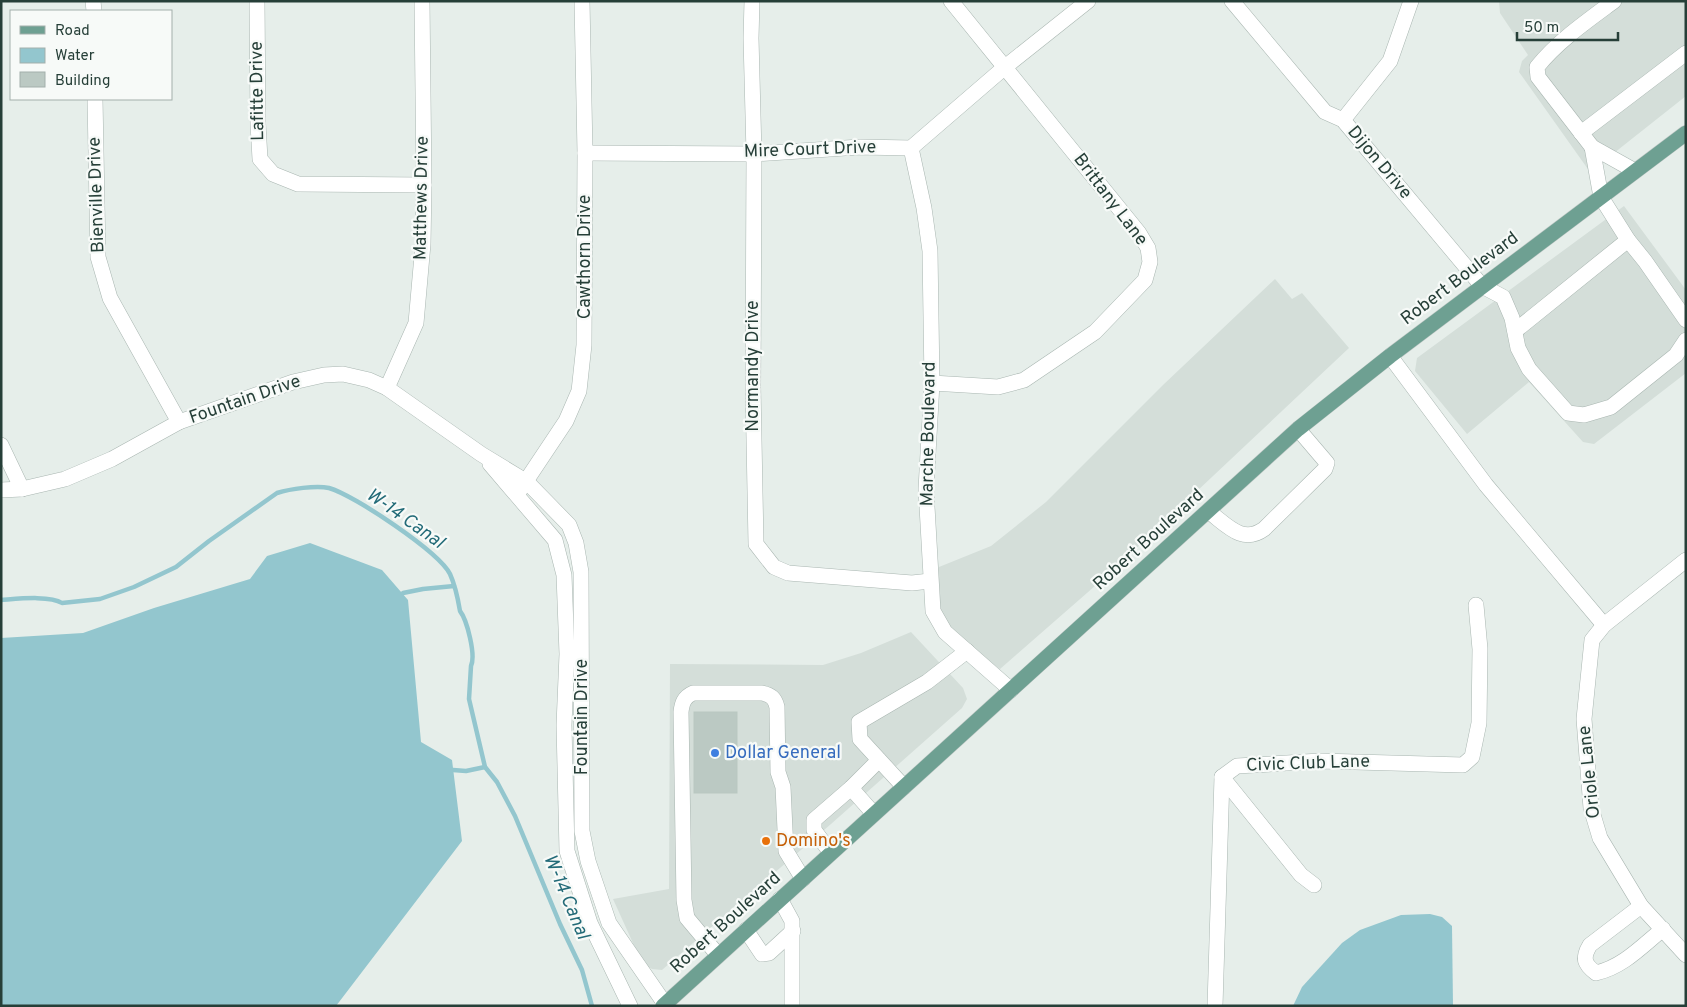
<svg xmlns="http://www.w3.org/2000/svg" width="1687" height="1007" font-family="Overpass,sans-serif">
  <rect width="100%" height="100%" fill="#e6eeea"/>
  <g fill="#d4ded9">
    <path d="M1499 1H1686V96L1590 172 1519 72 1522 61 1528 55 1500 13Z"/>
    <path d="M1624 206 1686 290V373L1594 444 1583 442 1529 382 1467 434 1415 371 1417 358Z"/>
    <path d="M1275 279 1292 299 1302 293 1349 348 1111 572 1000 669 979 654 951 628 940 611 936 579 939 567 991 546 1046 502 1163 385Z"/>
    <path d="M911 632 963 688 967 699 962 708 831 824 671 962 662 970 652 969 642 963 613 899 669 889 670 664 823 665 861 653Z"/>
  </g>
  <g fill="#93c6ce">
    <path d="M310 543 382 570 408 600 421 742 452 760 462 841 336 1006H1V638L83 633 154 608 250 579 267 556Z"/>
    <path d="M1430 914 1442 917 1452 926 1453 1006H1293L1302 987 1342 943 1360 930 1401 915Z"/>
  </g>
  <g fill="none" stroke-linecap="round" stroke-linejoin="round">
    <g stroke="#93c6ce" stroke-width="4.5">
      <path d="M403 593 423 589 454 586"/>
      <path d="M1 600C16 599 50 595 62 603L100 599 134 587 176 567 209 541 277 493C290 489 316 485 329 488 354 495 439 552 450 574 455 585 458 599 460 611 467 620 476 655 471 666L469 699 485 767 497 782 515 816 560 924 582 970 592 1006"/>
      <path d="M453 770 466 771 485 767"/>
    </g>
  </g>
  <rect fill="#bbc9c3" stroke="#b9c7c1" x="694" y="712" width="43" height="81"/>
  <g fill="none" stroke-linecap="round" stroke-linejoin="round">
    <g stroke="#a9b6b1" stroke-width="16">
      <g id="minor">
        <path d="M93 1 94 11"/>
        <path d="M257 1 258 124 260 159 273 174 298 184 424 185"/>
        <path d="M752 1 751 38 754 154 753 387 756 544 774 567 788 573 912 583 930 581"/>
        <path d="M1232 1 1325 112 1343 120 1482 286 1503 297 1512 318 1518 348 1529 369 1568 413 1584 415 1611 407 1676 355 1686 340"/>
        <path d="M95 99 98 257 110 298 179 422"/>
        <path d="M1343 120 1390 61 1411 1"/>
        <path d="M1581 133 1686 53"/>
        <path d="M1592 147 1538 77 1537 67C1558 41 1587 21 1614 1"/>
        <path d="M911 148 924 208 930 251 932 383 926 489 933 611 945 632 1011 690"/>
        <path d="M585 153 754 154 860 147 911 148 1005 67 1088 1"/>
        <path d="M1635 171 1592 147 1601 197 1628 240 1645 261 1686 320"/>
        <path d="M1515 331 1628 240"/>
        <path d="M1390 356 1486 485 1604 625"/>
        <path d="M932 383 998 387 1024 380 1095 332 1145 280 1150 262 1148 248 1139 233 951 1"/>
        <path d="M387 388 416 323 423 244 424 185 422 1"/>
        <path d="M1 445 22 489"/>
        <path d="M490 464 555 540 564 575 567 654 564 725 567 851 590 923 630 1006"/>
        <path d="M1 490 22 489 65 479 112 459 179 422 293 382 324 375 343 374 369 380 387 388 481 454 527 482 569 525 576 543 581 572 582 831 588 861 609 923 665 1004"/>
        <path d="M520 490 566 421 579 391 584 345 585 153 582 1"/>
        <path d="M1208 511C1226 524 1242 545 1264 529L1325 469 1327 463 1298 429"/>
        <path d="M1686 560 1604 625 1592 640 1584 719 1591 808 1600 838 1641 906 1686 955"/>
        <path d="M1222 777 1301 875 1314 885"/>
        <path d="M904 787 860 739 859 722 927 682 967 651"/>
        <path d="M851 788 874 814"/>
        <path d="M831 853 814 830V820L851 788 879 760"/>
        <path d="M780 899 792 921V1006"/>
        <path d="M1641 906 1590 945C1582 958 1584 964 1596 973 1623 967 1642 946 1663 929"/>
        <path d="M746 930 762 954 769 953 793 931"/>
        <path d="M718 955 687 918 684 900 681 712C682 703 684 697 693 693H762C771 695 775 698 777 707L778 772 783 787 786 851 803 879"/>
        <path d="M1215 1006 1222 777 1237 766 1320 761 1463 765 1472 757 1479 723 1480 649 1476 605"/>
      </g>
    </g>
    <g stroke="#c2c9c7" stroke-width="16">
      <path id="major" d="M663 1006 1298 429 1390 356 1686 133"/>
    </g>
    <use href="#minor" stroke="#fff" stroke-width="15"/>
    <use href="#major" stroke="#6ea092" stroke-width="15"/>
  </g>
  <circle fill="#3f7fe0" stroke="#f7faf8" stroke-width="2" cx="715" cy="753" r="5"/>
  <circle fill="#e8710a" stroke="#f7faf8" stroke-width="2" cx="766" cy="841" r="5"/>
  <g text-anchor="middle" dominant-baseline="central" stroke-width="4.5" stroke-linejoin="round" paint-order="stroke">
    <g font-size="18" fill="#263f38" stroke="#f7faf8">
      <text transform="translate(258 91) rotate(-91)">Lafitte Drive</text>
      <text transform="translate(810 150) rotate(-2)">Mire Court Drive</text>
      <text transform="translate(1379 163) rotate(50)">Dijon Drive</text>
      <text transform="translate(97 195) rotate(-92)">Bienville Drive</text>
      <text transform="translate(422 198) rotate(-89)">Matthews Drive</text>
      <text transform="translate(1110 200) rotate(53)">Brittany Lane</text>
      <text transform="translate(585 257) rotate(-90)">Cawthorn Drive</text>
      <text transform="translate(1460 279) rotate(-37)">Robert Boulevard</text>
      <text transform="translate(753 366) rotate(-90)">Normandy Drive</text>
      <text transform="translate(245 400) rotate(-19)">Fountain Drive</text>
      <text transform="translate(929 434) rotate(-89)">Marche Boulevard</text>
      <text transform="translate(1149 540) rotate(-42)">Robert Boulevard</text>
      <text transform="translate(582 717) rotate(-90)">Fountain Drive</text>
      <text transform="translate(1308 764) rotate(-2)">Civic Club Lane</text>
      <text transform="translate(1590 772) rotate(-96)">Oriole Lane</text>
      <text transform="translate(726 923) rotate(-42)">Robert Boulevard</text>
    </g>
    <g font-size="18" fill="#366cbe" stroke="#f7faf8" text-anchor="start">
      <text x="725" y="753">Dollar General</text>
    </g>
    <g font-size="18" fill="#c56008" stroke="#f7faf8" text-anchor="start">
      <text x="776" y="841">Domino's</text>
    </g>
    <g font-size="19" font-style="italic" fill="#236b78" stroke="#f7faf8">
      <text transform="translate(405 519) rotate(35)">W-14 Canal</text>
      <text transform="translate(566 897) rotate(67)">W-14 Canal</text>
    </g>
  </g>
  <rect width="1687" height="1007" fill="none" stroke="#263f38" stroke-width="5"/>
  <rect x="10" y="10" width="162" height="90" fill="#f7faf8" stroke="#a3afab"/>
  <rect x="20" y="26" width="25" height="8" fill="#6ea092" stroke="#a3afab"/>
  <text x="55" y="35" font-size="15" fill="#263f38">Road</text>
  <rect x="20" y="48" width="25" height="15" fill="#93c6ce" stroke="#a3afab"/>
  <text x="55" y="60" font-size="15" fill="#263f38">Water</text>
  <rect x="20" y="72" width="25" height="15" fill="#bbc9c3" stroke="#a3afab"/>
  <text x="55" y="85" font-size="15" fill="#263f38">Building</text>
  <path d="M1517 32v8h101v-8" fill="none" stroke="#263f38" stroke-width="2.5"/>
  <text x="1524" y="32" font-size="15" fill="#263f38" stroke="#f7faf8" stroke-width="4" paint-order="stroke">50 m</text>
</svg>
